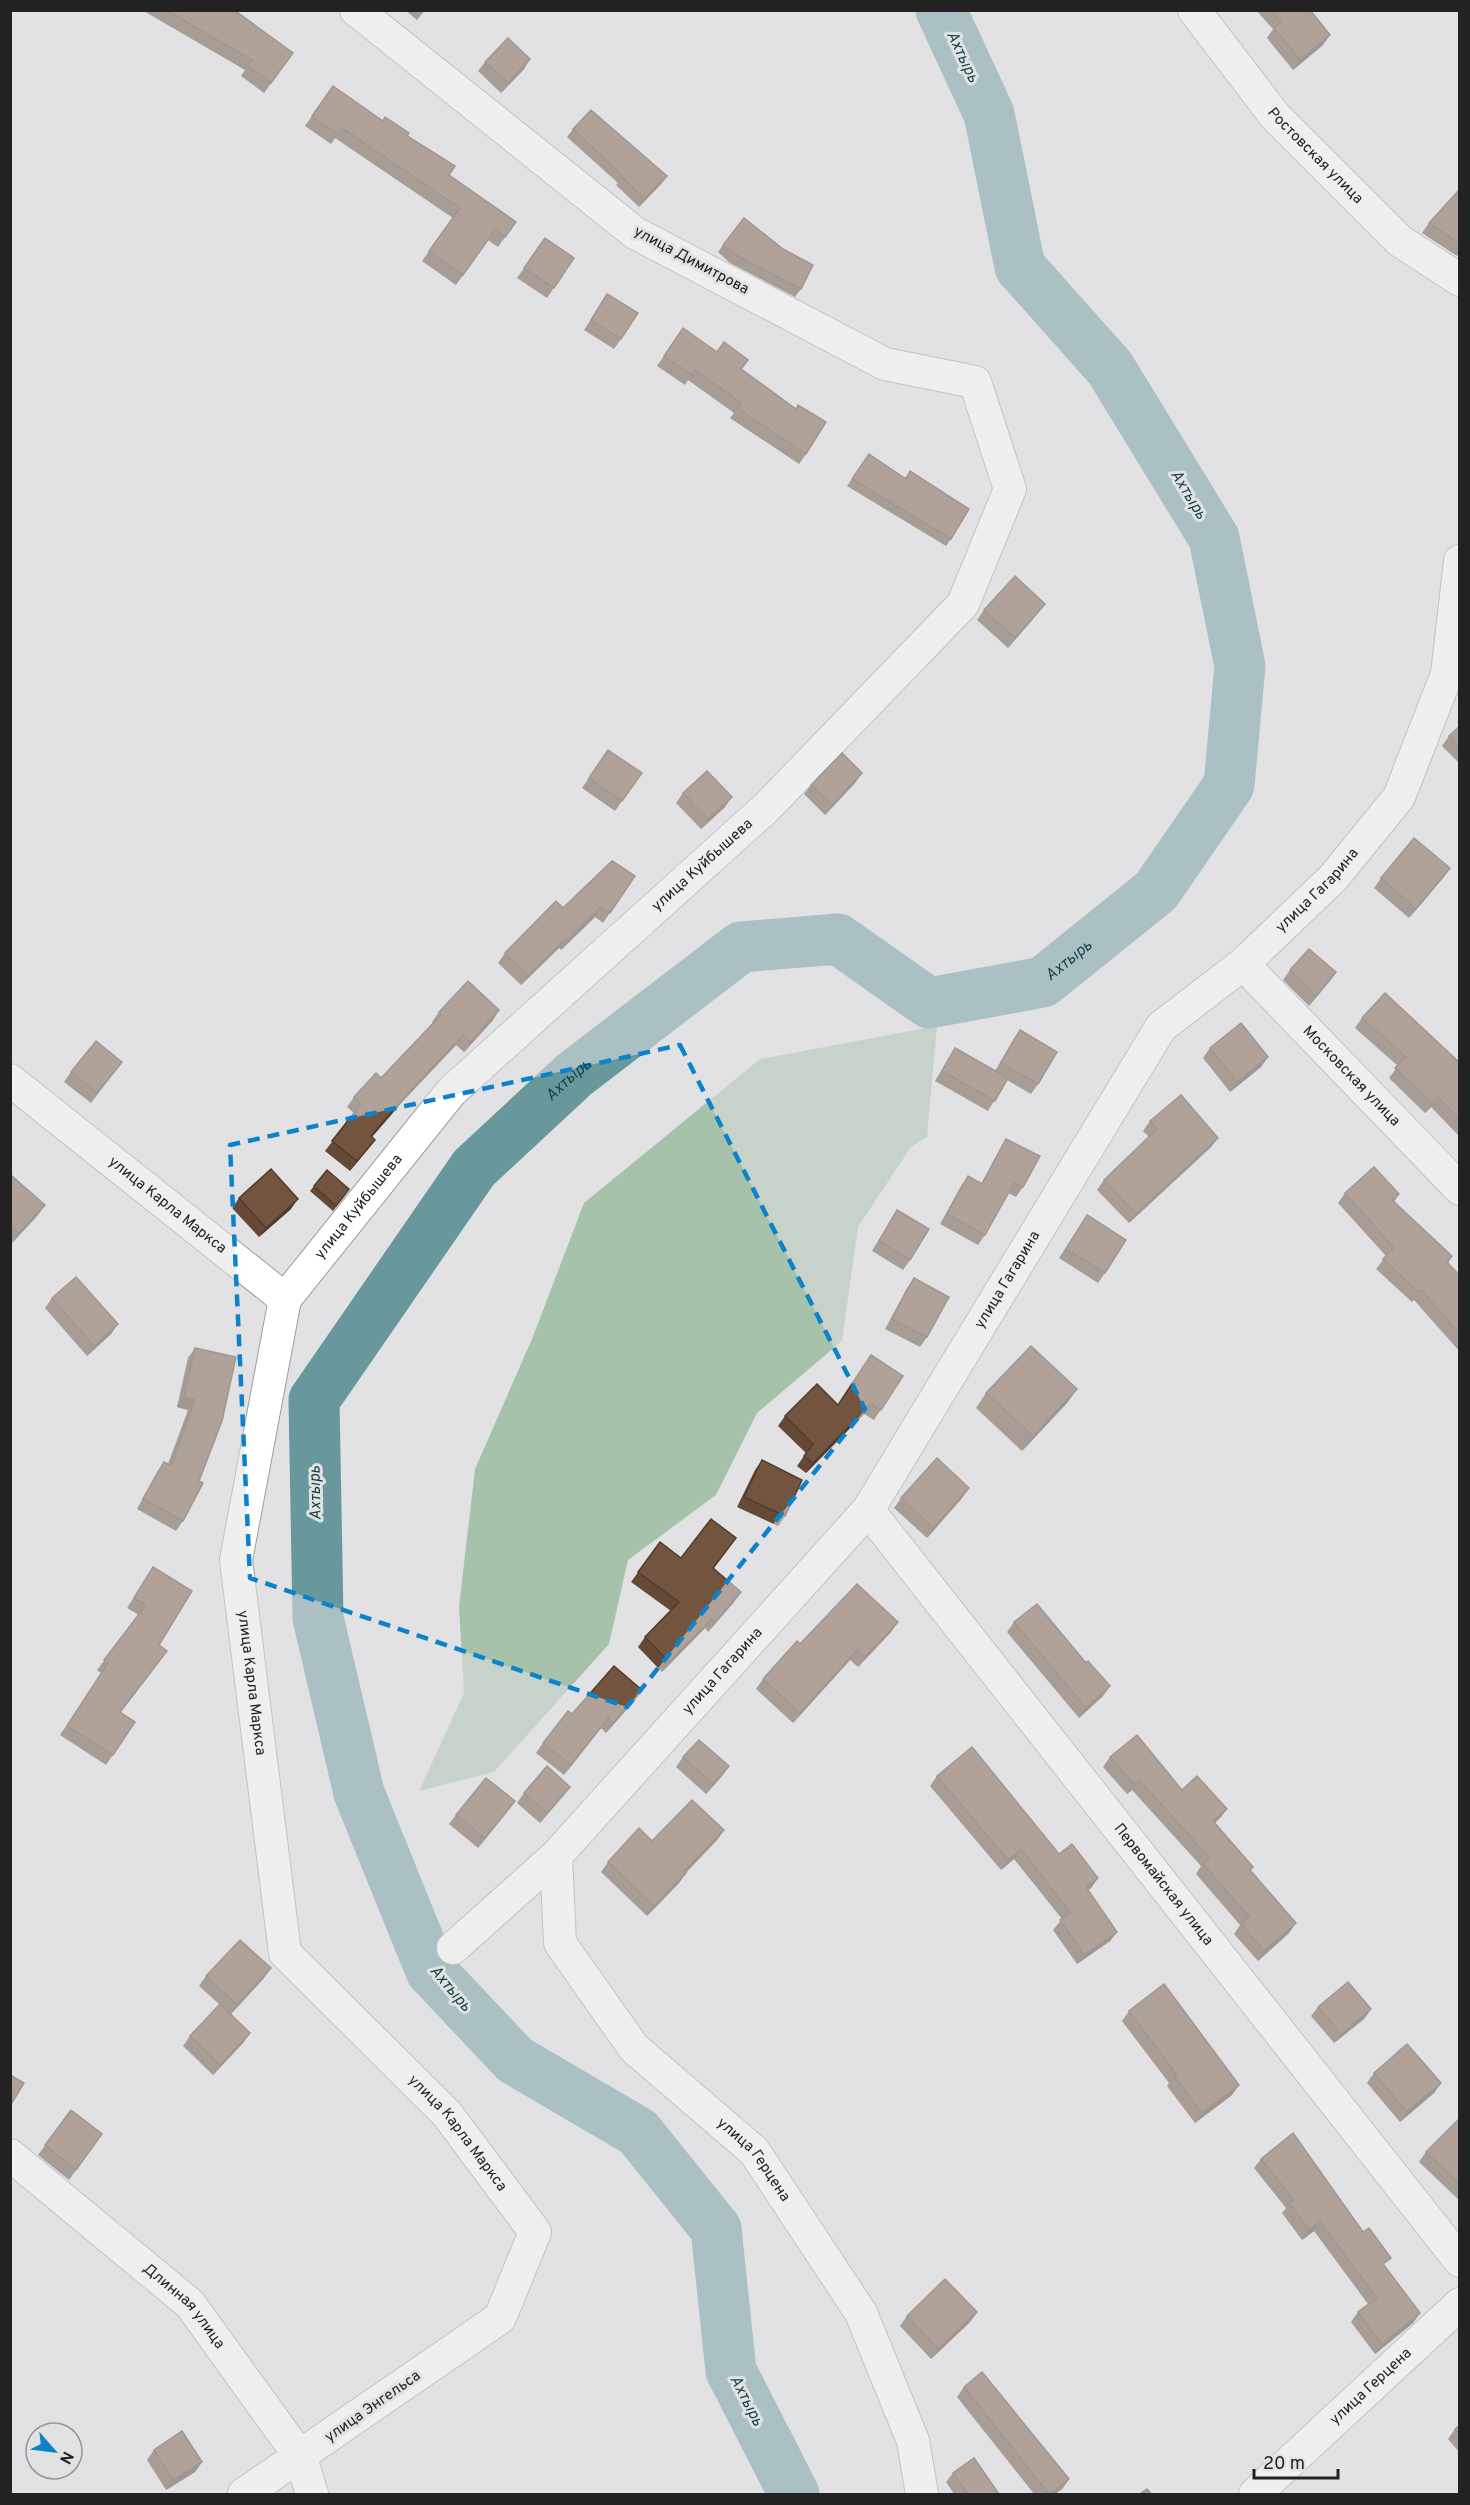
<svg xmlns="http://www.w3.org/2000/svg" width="1470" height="2505" font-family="Overpass,sans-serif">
  <rect width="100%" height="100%" fill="#e2e2e4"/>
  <path fill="#a7c2ab" d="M937 1026 927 1137 911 1147 858 1227 842 1341 757 1413 716 1495 628 1560 609 1644 494 1772 419 1791 464 1693 459 1607 475 1469 532 1339 584 1203 760 1059Z"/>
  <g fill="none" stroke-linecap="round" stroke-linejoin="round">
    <path stroke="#68989b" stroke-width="51" id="s1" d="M794 2494 731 2371 716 2229 638 2132 515 2060 431 1971 359 1793 318 1618 314 1400 474 1168 574 1075 741 947 838 939 929 1003 1043 982 1156 891 1229 785 1240 666 1214 538 1110 368 1020 267 989 114 941 10"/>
    <g stroke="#9d9d9e" stroke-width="34">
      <g id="street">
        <path id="s2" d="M1194 10 1275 116 1400 241 1460 280"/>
        <path id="s3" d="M1243 964 1460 1189"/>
        <path id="s4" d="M10 1080 285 1299 236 1560 285 1953 447 2114 535 2232 500 2318 244 2494"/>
        <path id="s5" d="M285 1299 451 1092 767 807 963 604 1010 489 975 382 885 364 635 233 356 10"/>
        <path id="s6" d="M868 1510 1460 2261"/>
        <path id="s7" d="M556 1856 560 1943 634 2048 754 2151 861 2313 913 2441 922 2494"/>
        <path id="s8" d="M453 1948 556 1856 868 1510 1161 1027 1243 964 1333 878 1399 797 1447 674 1460 561"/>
        <path id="s9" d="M10 2155 190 2304 301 2458 312 2494"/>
        <path id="s10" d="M1255 2494 1460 2304"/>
      </g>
    </g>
    <use href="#street" stroke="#fff" stroke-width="32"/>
  </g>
  <g fill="#634936">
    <path d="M142 10H234L293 53 264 93 241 76 245 70Z"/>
    <path d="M405 10H425L417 20Z"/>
    <path d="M1256 10H1310L1323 45 1293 70 1267 38 1273 29Z"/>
    <path d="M485 62 524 69 501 93 478 71Z"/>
    <path d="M333 86 383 121 407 136 449 175 516 222 498 247 488 240 456 285 422 261 453 218 335 138 331 144 305 126Z"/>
    <path d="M573 129 662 183 639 207 616 185 618 183 567 137Z"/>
    <path d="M1460 189V253L1457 256 1422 233 1429 223Z"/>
    <path d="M545 238 574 258 547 298 517 278Z"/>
    <path d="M723 245 801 289 795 297 730 263 718 252Z"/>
    <path d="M607 294 621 339 614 349 584 330Z"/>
    <path d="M683 328 741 369 806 454 799 464 730 418 734 413 688 380 685 385 657 366Z"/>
    <path d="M869 454 905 478 910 471 951 539 946 546 847 486Z"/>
    <path d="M1045 604 1038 613 1008 648 977 620 984 610Z"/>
    <path d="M1460 726V764L1442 746 1449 736Z"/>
    <path d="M608 750 642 773 615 811 582 788Z"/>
    <path d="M862 773 855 783 825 815 804 794 811 785Z"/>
    <path d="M683 793 725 807 701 829 676 803Z"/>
    <path d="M1450 868 1443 878 1409 918 1374 888 1381 878Z"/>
    <path d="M635 876 603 923 595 917 561 950 559 948 521 985 498 963 505 953 563 908Z"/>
    <path d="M1290 970 1336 972 1329 982 1309 1006 1283 980Z"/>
    <path d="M499 1010 493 1020 464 1052 456 1045 403 1101 372 1137 375 1140 350 1171 325 1151 354 1113 347 1107 354 1097 381 1078 433 1023 432 1022 439 1012Z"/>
    <path d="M1362 1018 1460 1063V1137L1431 1107 1425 1113 1389 1078 1398 1066 1355 1028Z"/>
    <path d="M1020 1030 1038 1084 1031 1094 1007 1080 988 1111 935 1081 955 1048 995 1071 1013 1040Z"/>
    <path d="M1210 1048 1261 1067 1230 1092 1203 1058Z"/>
    <path d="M122 1062 91 1103 64 1082 71 1072Z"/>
    <path d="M1150 1121 1218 1138 1211 1147 1129 1223 1097 1190 1104 1180 1149 1137 1143 1131Z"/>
    <path d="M1006 1139 1023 1187 1016 1197 1008 1193 985 1235 978 1245 940 1224 961 1186 968 1176 981 1184 1000 1149Z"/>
    <path d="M10 1178 38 1215 12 1243 10 1241Z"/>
    <path d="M314 1186 346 1194 333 1211 310 1191Z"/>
    <path d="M1345 1193 1399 1194 1394 1202 1452 1256 1448 1263 1460 1276V1352L1414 1300 1412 1302 1376 1269 1386 1256 1338 1203Z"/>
    <path d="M239 1198 291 1209 259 1237 232 1208Z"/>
    <path d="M897 1210 910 1260 903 1270 872 1251Z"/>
    <path d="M1087 1215 1105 1273 1098 1283 1059 1258Z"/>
    <path d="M914 1278 927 1337 920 1347 885 1329 907 1288Z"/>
    <path d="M52 1298 111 1334 87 1356 45 1308Z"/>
    <path d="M195 1348 236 1357 183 1521 176 1531 137 1509 157 1472 164 1462 168 1464 188 1410 177 1407 188 1358Z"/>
    <path d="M903 1376 874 1420 864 1414 806 1473 797 1466 806 1453 778 1426 785 1416 838 1405Z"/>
    <path d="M1077 1389 1067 1403 1022 1451 976 1408 986 1393Z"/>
    <path d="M762 1460 785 1516 778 1526 737 1507 755 1470Z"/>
    <path d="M969 1488 962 1498 927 1538 894 1508 901 1498Z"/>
    <path d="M736 1538 714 1568 734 1602 708 1632 705 1628 662 1672 638 1647 645 1637 671 1611 631 1582 660 1542 681 1558Z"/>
    <path d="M153 1567 160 1661 121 1712 135 1722 106 1765 60 1735 101 1673 97 1670 139 1615 127 1608Z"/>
    <path d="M898 1622 891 1632 858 1667 850 1660 793 1723 756 1689 763 1679 800 1644Z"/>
    <path d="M1014 1622 1103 1696 1079 1718 1007 1632Z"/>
    <path d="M642 1690 635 1700 606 1733 601 1728 564 1775 536 1753 543 1743 572 1714Z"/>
    <path d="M683 1757 729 1766 722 1776 706 1794 676 1767Z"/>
    <path d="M1110 1757 1182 1790 1227 1809 1220 1818 1215 1823 1253 1867 1250 1871 1289 1933 1258 1961 1234 1934 1240 1925 1196 1874 1201 1866 1132 1790 1127 1794 1103 1767Z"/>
    <path d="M937 1776 1059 1854 1098 1878 1091 1888 1088 1890 1117 1932 1110 1941 1077 1964 1053 1930 1062 1919 1014 1859 1001 1870 930 1786Z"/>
    <path d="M570 1787 563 1796 540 1823 517 1803 524 1793Z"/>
    <path d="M515 1801 478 1848 449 1824 456 1815Z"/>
    <path d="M724 1830 717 1840 686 1873 679 1883 647 1916 601 1872 608 1862 652 1841Z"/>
    <path d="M206 1976 264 1978 231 2014 250 2033 243 2043 213 2075 183 2046 190 2036 220 2005 199 1986Z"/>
    <path d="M1318 2007 1371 2009 1364 2019 1334 2043 1311 2016Z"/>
    <path d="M1129 2011 1232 2095 1195 2123 1167 2086 1169 2083 1122 2021Z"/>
    <path d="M1374 2073 1441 2083 1434 2093 1400 2122 1367 2083Z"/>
    <path d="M71 2110 102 2134 69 2180 38 2155Z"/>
    <path d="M1460 2118V2201L1419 2162 1426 2152Z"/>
    <path d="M1261 2159 1385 2267 1420 2313 1413 2323 1375 2354 1351 2322 1358 2312 1368 2304 1314 2231 1302 2240 1282 2213 1286 2208 1254 2168Z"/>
    <path d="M977 2312 970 2322 931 2359 900 2326 907 2316Z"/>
    <path d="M964 2387 1069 2479 1062 2489 1055 2494H1034L957 2397Z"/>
    <path d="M1460 2425V2453L1448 2439 1455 2429Z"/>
    <path d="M154 2450 202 2462 195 2472 166 2490 147 2460Z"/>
    <path d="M953 2473 999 2494H954L946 2482Z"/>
  </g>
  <g fill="#503c2c">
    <path d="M1330 35 1323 45 1293 70 1300 60Z"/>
    <path d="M530 59 524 69 501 93 508 83Z"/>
    <path d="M667 176 662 183 639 207 644 199Z"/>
    <path d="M1045 604 1038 613 1008 648 1015 638Z"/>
    <path d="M862 773 855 783 825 815 832 805Z"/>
    <path d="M732 797 725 807 701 829 708 819Z"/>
    <path d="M1450 868 1443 878 1409 918 1416 909Z"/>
    <path d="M601 907 595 917 561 950 568 940Z"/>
    <path d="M566 938 559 948 521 985 528 976Z"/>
    <path d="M1336 972 1329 982 1309 1006 1316 996Z"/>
    <path d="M499 1010 493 1020 464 1052 470 1042Z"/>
    <path d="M463 1035 456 1045 403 1101 364 1146 371 1136 410 1091Z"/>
    <path d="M1268 1057 1261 1067 1230 1092 1237 1082Z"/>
    <path d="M1438 1097 1431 1107 1425 1113 1432 1103Z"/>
    <path d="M1218 1138 1211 1147 1129 1223 1136 1214Z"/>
    <path d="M375 1140 368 1149 350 1171 357 1161Z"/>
    <path d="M298 1199 291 1209 259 1237 266 1228Z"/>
    <path d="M45 1205 38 1215 12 1243 19 1233Z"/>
    <path d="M118 1324 111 1334 87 1356 94 1346Z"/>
    <path d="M1077 1389 1067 1403 1022 1451 1033 1436Z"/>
    <path d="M184 1397 195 1400 188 1410 177 1407Z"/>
    <path d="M871 1404 864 1414 806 1473 813 1463Z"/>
    <path d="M969 1488 962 1498 927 1538 933 1528Z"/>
    <path d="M741 1592 734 1602 708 1632 715 1622Z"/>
    <path d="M712 1619 705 1628 662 1672 669 1662Z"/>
    <path d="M898 1622 891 1632 858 1667 865 1657Z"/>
    <path d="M857 1650 850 1660 793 1723 800 1713Z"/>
    <path d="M1110 1686 1103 1696 1079 1718 1086 1708Z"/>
    <path d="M642 1690 635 1700 606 1733 613 1723Z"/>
    <path d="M608 1718 601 1728 564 1775 571 1765Z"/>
    <path d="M729 1766 722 1776 706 1794 713 1784Z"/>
    <path d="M1139 1780 1132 1790 1127 1794 1134 1784Z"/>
    <path d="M570 1787 563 1796 540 1823 547 1813Z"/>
    <path d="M515 1801 508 1811 478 1848 485 1838Z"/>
    <path d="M1227 1809 1220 1818 1206 1831 1213 1821Z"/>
    <path d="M724 1830 717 1840 677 1881 684 1871Z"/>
    <path d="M1021 1849 1014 1859 1001 1870 1008 1860Z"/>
    <path d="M686 1873 679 1883 647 1916 654 1906Z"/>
    <path d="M1098 1878 1091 1888 1079 1897 1086 1887Z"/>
    <path d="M1296 1923 1289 1933 1258 1961 1264 1951Z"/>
    <path d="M1117 1932 1110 1941 1077 1964 1084 1955Z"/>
    <path d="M271 1968 264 1978 230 2015 237 2005Z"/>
    <path d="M1371 2009 1364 2019 1334 2043 1341 2034Z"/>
    <path d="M250 2033 243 2043 213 2075 220 2065Z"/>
    <path d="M1441 2083 1434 2093 1400 2122 1407 2112Z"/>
    <path d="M1239 2085 1232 2095 1195 2123 1202 2113Z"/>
    <path d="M1320 2221 1314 2231 1302 2240 1309 2230Z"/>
    <path d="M977 2312 970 2322 931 2359 938 2349Z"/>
    <path d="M1420 2313 1413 2323 1375 2354 1382 2344Z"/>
    <path d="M202 2462 195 2472 166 2490 173 2480Z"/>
    <path d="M1069 2479 1062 2489 1055 2494H1050Z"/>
  </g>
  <g fill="#73553f" stroke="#503c2c" stroke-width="1.5">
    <path d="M166 10H234L293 53 271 83 248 66 252 60Z"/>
    <path d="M1272 10H1310L1330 35 1300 60 1274 28 1281 22Z"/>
    <path d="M508 38 530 59 508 83 485 62Z"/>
    <path d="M333 86 383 121 385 117 409 133 407 136 455 166 449 175 516 222 505 237 495 230 463 275 429 251 460 208 342 128 338 134 312 116Z"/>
    <path d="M591 110 667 176 644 199 622 177 623 176 573 129Z"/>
    <path d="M1460 189V244L1429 223Z"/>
    <path d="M744 218 783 249 813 265 801 289 736 255 723 245Z"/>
    <path d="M545 238 574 258 554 288 524 268Z"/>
    <path d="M607 294 638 313 621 339 591 320Z"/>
    <path d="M683 328 717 352 724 342 748 360 741 369 796 409 798 405 826 422 806 454 737 408 741 403 695 370 692 375 664 356Z"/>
    <path d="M869 454 906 479 910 471 969 509 951 539 852 479Z"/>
    <path d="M1015 576 1045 604 1015 638 984 610Z"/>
    <path d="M1460 726V747L1449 736Z"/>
    <path d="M608 750 642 773 622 801 589 778Z"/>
    <path d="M842 753 862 773 832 805 811 785Z"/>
    <path d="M707 771 732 797 708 819 683 793Z"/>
    <path d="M1414 838 1450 868 1416 909 1381 878Z"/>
    <path d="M612 861 635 876 610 913 601 907 568 940 566 938 528 976 505 953 556 901 563 908Z"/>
    <path d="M1309 949 1336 972 1316 996 1290 970Z"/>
    <path d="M468 981 499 1010 470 1042 463 1035 410 1091 371 1136 375 1140 357 1161 332 1141 361 1104 354 1097 376 1073 381 1078 441 1015 439 1012Z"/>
    <path d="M1385 993 1460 1063V1120L1438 1097 1432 1103 1395 1068 1406 1057 1362 1018Z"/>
    <path d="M1241 1023 1268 1057 1237 1082 1210 1048Z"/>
    <path d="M1020 1030 1057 1052 1038 1084 1001 1063Z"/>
    <path d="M96 1041 122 1062 97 1093 71 1072Z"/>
    <path d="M955 1048 1008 1078 995 1101 942 1071Z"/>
    <path d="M1181 1095 1218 1138 1136 1214 1104 1180 1157 1129 1150 1121Z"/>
    <path d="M1006 1139 1040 1156 1023 1187 1014 1183 985 1235 947 1214 968 1176 982 1184Z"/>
    <path d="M1374 1167 1399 1194 1392 1200 1452 1256 1447 1262 1460 1276V1334L1421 1290 1418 1292 1383 1259 1394 1248 1345 1193Z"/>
    <path d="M271 1169 298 1199 266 1228 239 1198Z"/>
    <path d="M327 1170 349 1189 336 1206 314 1186Z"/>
    <path d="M12 1176 45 1205 19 1233 10 1225V1178Z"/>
    <path d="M897 1210 929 1229 910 1260 879 1241Z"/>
    <path d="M1087 1215 1126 1240 1105 1273 1066 1249Z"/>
    <path d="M76 1277 118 1324 94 1346 52 1298Z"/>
    <path d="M914 1278 949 1297 927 1337 892 1319Z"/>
    <path d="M1031 1346 1077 1389 1033 1436 986 1393Z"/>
    <path d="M195 1348 236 1357 222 1421 199 1481 203 1483 183 1521 143 1499 164 1462 171 1466 195 1400 184 1397Z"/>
    <path d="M871 1355 903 1376 881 1410 871 1404 813 1463 804 1456 813 1444 785 1416 817 1384 838 1405Z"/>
    <path d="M937 1458 969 1488 933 1528 901 1498Z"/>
    <path d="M762 1460 802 1480 785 1516 744 1497Z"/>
    <path d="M711 1519 736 1538 713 1568 741 1592 715 1622 712 1619 669 1662 645 1637 679 1602 638 1572 660 1542 681 1558Z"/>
    <path d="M153 1567 192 1591 159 1645 167 1651 120 1712 135 1722 113 1755 67 1726 108 1663 104 1660 146 1605 134 1598Z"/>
    <path d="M857 1584 898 1622 865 1657 857 1650 800 1713 763 1679 797 1641 800 1644Z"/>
    <path d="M1037 1604 1086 1663 1088 1661 1110 1686 1086 1708 1014 1622Z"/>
    <path d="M614 1666 642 1690 613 1723 608 1718 571 1765 543 1743 568 1711 572 1714Z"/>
    <path d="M1137 1735 1182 1790 1197 1776 1227 1809 1213 1821 1253 1867 1250 1870 1296 1923 1264 1951 1241 1924 1249 1917 1203 1864 1210 1858 1139 1780 1134 1784 1110 1757Z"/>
    <path d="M699 1740 729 1766 713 1784 683 1757Z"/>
    <path d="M972 1747 1059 1854 1072 1844 1098 1878 1086 1887 1117 1932 1084 1955 1060 1920 1071 1913 1021 1849 1008 1860 937 1776Z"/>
    <path d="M547 1766 570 1787 547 1813 524 1793Z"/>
    <path d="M486 1778 515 1801 485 1838 456 1815Z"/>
    <path d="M692 1800 724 1830 684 1871 686 1873 654 1906 608 1862 639 1828 652 1841Z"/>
    <path d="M240 1940 271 1968 237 2005 206 1976Z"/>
    <path d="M1348 1982 1371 2009 1341 2034 1318 2007Z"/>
    <path d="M1164 1984 1239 2085 1202 2113 1174 2076 1176 2074 1129 2011Z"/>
    <path d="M220 2004 250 2033 220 2065 190 2036Z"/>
    <path d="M1407 2044 1441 2083 1407 2112 1374 2073Z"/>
    <path d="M10 2075 24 2083 10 2106Z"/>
    <path d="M71 2110 102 2134 76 2170 45 2145Z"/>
    <path d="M1460 2118V2184L1426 2152Z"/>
    <path d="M1293 2133 1363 2232 1369 2228 1391 2258 1383 2264 1420 2313 1382 2344 1358 2312 1377 2298 1320 2221 1309 2230 1289 2203 1294 2200 1261 2159Z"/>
    <path d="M945 2279 977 2312 938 2349 907 2316Z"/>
    <path d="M982 2372 1069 2479 1050 2494H1049L964 2387Z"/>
    <path d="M1460 2425V2435L1455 2429Z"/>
    <path d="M182 2431 202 2462 173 2480 154 2450Z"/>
    <path d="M974 2458 999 2494H968L953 2473Z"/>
    <path d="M1147 2489 1151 2494H1140Z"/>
  </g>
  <path d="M0 0H1470V2505H0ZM680 1045 865 1409 627 1707 250 1578 230 1145Z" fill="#e2e2e4" fill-opacity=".55" fill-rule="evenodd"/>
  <path fill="none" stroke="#0b82ca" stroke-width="4.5" stroke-dasharray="12 8" stroke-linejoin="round" d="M680 1045 865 1409 627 1707 250 1578 230 1145Z"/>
  <g text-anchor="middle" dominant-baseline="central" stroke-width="6" stroke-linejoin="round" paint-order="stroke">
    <g font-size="15" fill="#222" stroke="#e2e2e4">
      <text stroke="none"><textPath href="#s2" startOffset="190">Ростовская улица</textPath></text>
      <text transform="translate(691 261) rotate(28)">улица Димитрова</text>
      <text stroke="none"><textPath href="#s5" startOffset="604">улица Куйбышева</textPath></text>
      <text stroke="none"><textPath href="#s8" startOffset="1377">улица Гагарина</textPath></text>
      <text stroke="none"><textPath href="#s3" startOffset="156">Московская улица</textPath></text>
      <text stroke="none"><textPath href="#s4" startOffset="201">улица Карла Маркса</textPath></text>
      <text stroke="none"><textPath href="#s5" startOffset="118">улица Куйбышева</textPath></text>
      <text stroke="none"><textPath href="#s8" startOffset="873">улица Гагарина</textPath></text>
      <text stroke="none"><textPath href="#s8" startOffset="387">улица Гагарина</textPath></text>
      <text stroke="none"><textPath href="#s4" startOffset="741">улица Карла Маркса</textPath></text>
      <text stroke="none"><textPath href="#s6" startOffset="477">Первомайская улица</textPath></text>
      <text stroke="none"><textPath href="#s4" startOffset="1263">улица Карла Маркса</textPath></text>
      <text stroke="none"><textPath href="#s7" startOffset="380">улица Герцена</textPath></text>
      <text stroke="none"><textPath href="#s9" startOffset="231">Длинная улица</textPath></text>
      <text stroke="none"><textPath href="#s10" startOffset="158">улица Герцена</textPath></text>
      <text transform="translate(373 2407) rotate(-35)">улица Энгельса</text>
    </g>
    <g font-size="16" font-style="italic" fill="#164447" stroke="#e2e2e4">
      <text transform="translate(962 57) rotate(65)">Ахтырь</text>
      <text transform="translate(1188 495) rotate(59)">Ахтырь</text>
      <text stroke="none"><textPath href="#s1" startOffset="2247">Ахтырь</textPath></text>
      <text stroke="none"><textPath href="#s1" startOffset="1671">Ахтырь</textPath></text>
      <text transform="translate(316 1493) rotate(-91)">Ахтырь</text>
      <text transform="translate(450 1989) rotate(50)">Ахтырь</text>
      <text transform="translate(746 2401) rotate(63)">Ахтырь</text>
    </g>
  </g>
  <rect width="1470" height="2505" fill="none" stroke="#222222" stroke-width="24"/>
  <g transform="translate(54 2451) rotate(118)"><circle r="28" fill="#e2e2e4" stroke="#959596" stroke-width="1.5"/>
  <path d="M0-4.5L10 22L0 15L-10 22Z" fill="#0b82ca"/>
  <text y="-9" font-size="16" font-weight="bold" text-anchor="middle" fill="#222222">N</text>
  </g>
  <path d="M1254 2469v9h84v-9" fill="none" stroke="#222222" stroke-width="3"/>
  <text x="1263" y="2469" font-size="18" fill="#222222" stroke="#e2e2e4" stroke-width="4.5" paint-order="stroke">20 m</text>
</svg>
